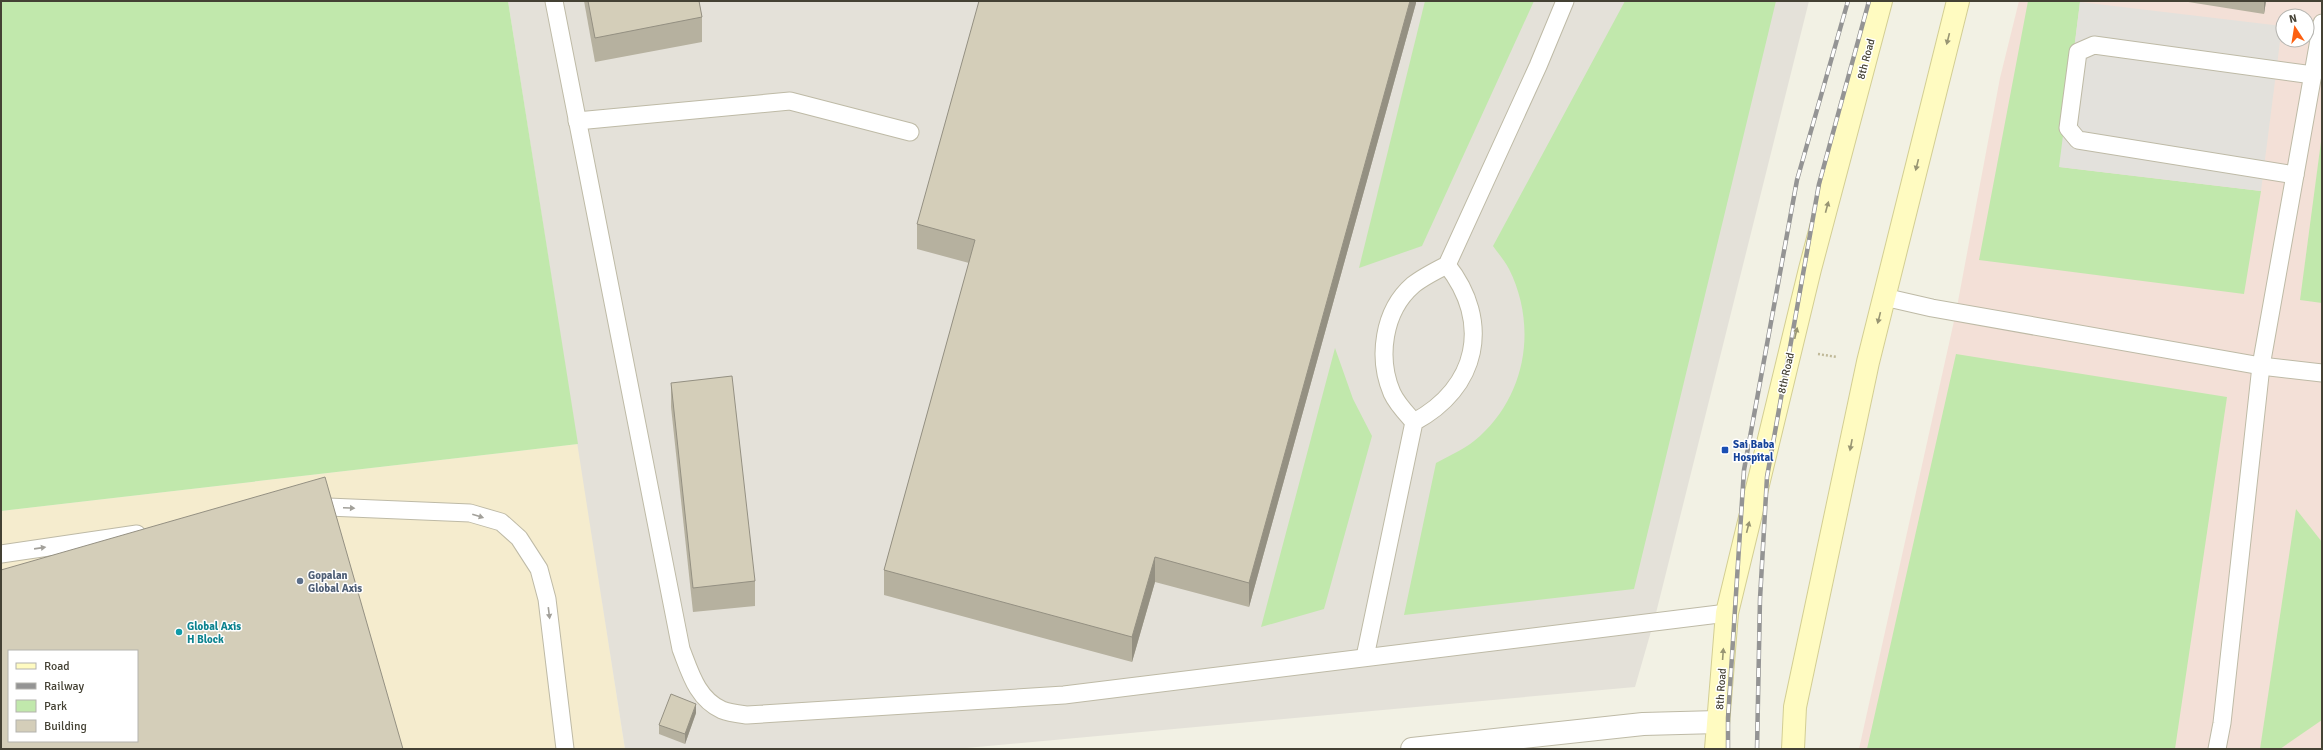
<svg xmlns="http://www.w3.org/2000/svg" width="2323" height="750" font-family="Signika,sans-serif">
  <rect width="100%" height="100%" fill="#f2f1e4"/>
  <path fill="#f5ecce" fill-rule="evenodd" d="M578 444 625 749H1V511ZM9 651H137V741H9Z"/>
  <path fill="#e4e1d9" d="M508 1H1809L1654 621 1635 687 955 749H625Z"/>
  <path fill="#f3e0d7" fill-rule="evenodd" d="M2019 1H2322V749H1859L1956 312 2000 78ZM2283 16H2307V40H2283Z"/>
  <g fill="#c1e8ac">
    <path d="M1 1H508L578 444 1 511Z"/>
    <path d="M1425 1H1534L1422 246 1359 268Z"/>
    <path d="M1625 1H1776L1634 589 1404 615 1436 463C1451 455 1467 448 1480 436 1527 393 1537 325 1509 269 1505 261 1498 253 1493 246Z"/>
    <path d="M2028 1 2080 2 2060 167 2261 191 2244 294 1979 260Z"/>
    <path d="M2322 134V303L2300 300Z"/>
    <path d="M1335 348 1353 399 1372 436 1324 609 1261 627Z"/>
    <path d="M1956 354 2227 397 2175 749H1867Z"/>
    <path d="M2296 509 2322 542V720L2280 749H2260Z"/>
  </g>
  <path fill="#e3e1dc" d="M2080 2 2282 26 2261 191 2059 167Z"/>
  <g fill="none" stroke-linecap="round" stroke-linejoin="round">
    <g stroke="#bebaa6" stroke-width="19">
      <g id="service">
        <path d="M554 1 681 649C690 672 697 699 722 710 729 713 739 714 747 715L1064 695 1727 613"/>
        <path d="M577 121 790 101 910 132"/>
        <path d="M2295 175 2078 140 2068 128 2078 52 2094 45 2313 75"/>
        <path d="M1884 297 1932 308 2261 366 2322 373"/>
        <path d="M1414 422C1406 413 1397 404 1392 393 1377 358 1383 311 1413 285 1423 277 1435 271 1447 265L1538 66 1565 1"/>
        <path d="M310 509 328 507 470 513 501 522 519 538 539 569 547 599 565 749"/>
        <path d="M1 554 137 534"/>
        <path d="M1365 657 1414 422C1478 388 1492 322 1447 265"/>
        <path d="M2217 749 2222 723 2261 366 2322 23"/>
      </g>
    </g>
    <g stroke="#bebaa6" stroke-width="24">
      <path id="minor" d="M1412 749 1643 724 1718 722"/>
    </g>
    <g stroke="#d3ce93" stroke-width="24">
      <g id="secondary">
        <path d="M1716 749 1727 613 1810 269 1881 1"/>
        <path d="M1793 749 1795 707 1868 362 1958 1"/>
      </g>
    </g>
    <path stroke="#c0b998" stroke-width="2.5" stroke-dasharray="2 2" stroke-linecap="butt" d="M1818 354 1837 357"/>
    <use href="#service" stroke="#fff" stroke-width="17"/>
    <use href="#minor" stroke="#fff" stroke-width="22"/>
    <use href="#secondary" stroke="#fffbc1" stroke-width="22"/>
    <g stroke="#949494" stroke-width="4.5">
      <g id="rail">
        <path d="M1728 749V718L1744 470 1797 180 1848 1"/>
        <path d="M1757 749 1760 599 1767 477 1819 184 1869 1"/>
      </g>
    </g>
    <use href="#rail" stroke="#fff" stroke-width="3" stroke-dasharray="9" stroke-linecap="butt"/>
  </g>
  <g fill="#b6b19f">
    <path d="M584 1H699L702 17V42L595 62Z"/>
    <path d="M1416 1V3L1249 607 1155 582 1132 662 884 595V570L969 263 917 249V224Z"/>
    <path d="M2182 1H2266L2264 14Z"/>
    <path d="M671 383 755 581V606L693 612 671 407Z"/>
    <path d="M696 713 685 744 659 734V725Z"/>
  </g>
  <g fill="#949082">
    <path d="M1410 1H1416V3L1249 607V583Z"/>
    <path d="M2264 1H2266L2264 14Z"/>
    <path d="M1155 557V582L1132 662V637Z"/>
    <path d="M696 704V713L685 744V734Z"/>
  </g>
  <g fill="#d4ceb9" stroke="#949082" fill-rule="evenodd">
    <path d="M588 1H699L702 17 595 38Z"/>
    <path d="M979 1H1410L1249 583 1155 557 1132 637 884 570 975 240 917 224Z"/>
    <path d="M732 376 755 581 693 588 671 383Z"/>
    <path d="M325 477 403 749H1V570ZM9 651H137V741H9Z"/>
    <path d="M671 694 696 704 685 734 659 725Z"/>
  </g>
  <defs><path id="oneway-solid" d="M-6-.8H1V-3.2L6.5 0L1 3.2V.8H-6Z"/></defs>
  <g fill="#989573">
    <use href="#oneway-solid" transform="translate(1948 39) rotate(104)"/>
    <use href="#oneway-solid" transform="translate(1917 165) rotate(104)"/>
    <use href="#oneway-solid" transform="translate(1827 207) rotate(-75)"/>
    <use href="#oneway-solid" transform="translate(1879 318) rotate(104)"/>
    <use href="#oneway-solid" transform="translate(1796 333) rotate(-77)"/>
    <use href="#oneway-solid" transform="translate(1851 445) rotate(101)"/>
    <use href="#oneway-solid" transform="translate(1748 527) rotate(-76)"/>
    <use href="#oneway-solid" transform="translate(1723 654) rotate(-86)"/>
  </g>
  <g fill="#a2a09a">
    <use href="#oneway-solid" transform="translate(349 508) rotate(3)"/>
    <use href="#oneway-solid" transform="translate(478 516) rotate(17)"/>
    <use href="#oneway-solid" transform="translate(40 548) rotate(-8)"/>
    <use href="#oneway-solid" transform="translate(549 613) rotate(83)"/>
  </g>
  <rect fill="#1a4fb4" stroke="#fff" stroke-width="1.5" x="1721" y="446" width="8" height="8" rx="2"/>
  <circle fill="#5c6f8a" stroke="#fff" stroke-width="1.5" cx="300" cy="581" r="4"/>
  <circle fill="#0f9aa8" stroke="#fff" stroke-width="1.5" cx="179" cy="632" r="4"/>
  <g text-anchor="middle" dominant-baseline="central" stroke-width="3" stroke-linejoin="round" paint-order="stroke">
    <g font-size="11" fill="#444134" stroke="#fff">
      <text transform="translate(1866 59) rotate(-75)">8th Road</text>
      <text transform="translate(1786 373) rotate(-77)">8th Road</text>
      <text transform="translate(1721 689) rotate(-86)">8th Road</text>
    </g>
    <g font-size="11" font-weight="bold" fill="#164399" stroke="#fff" text-anchor="start">
      <text x="1733" y="444">Sai Baba<tspan x="1733" dy="13">Hospital</tspan></text>
    </g>
    <g font-size="11" font-weight="bold" fill="#4e5e75" stroke="#fff" text-anchor="start">
      <text x="308" y="575">Gopalan<tspan x="308" dy="13">Global Axis</tspan></text>
    </g>
    <g font-size="11" font-weight="bold" fill="#0d838f" stroke="#fff" text-anchor="start">
      <text x="187" y="626">Global Axis<tspan x="187" dy="13">H Block</tspan></text>
    </g>
  </g>
  <rect width="2323" height="750" fill="none" stroke="#444134" stroke-width="4"/>
  <rect x="8" y="650" width="130" height="92" fill="#ffffff" stroke="#b4b3ae"/>
  <rect x="16" y="663" width="20" height="6" fill="#fffbc1" stroke="#b4b3ae"/>
  <text x="44" y="670" font-size="12" fill="#444134">Road</text>
  <rect x="16" y="683" width="20" height="6" fill="#949494" stroke="#b4b3ae"/>
  <text x="44" y="690" font-size="12" fill="#444134">Railway</text>
  <rect x="16" y="700" width="20" height="12" fill="#c1e8ac" stroke="#b4b3ae"/>
  <text x="44" y="710" font-size="12" fill="#444134">Park</text>
  <rect x="16" y="720" width="20" height="12" fill="#d4ceb9" stroke="#b4b3ae"/>
  <text x="44" y="730" font-size="12" fill="#444134">Building</text>
  <g transform="translate(2295 28) rotate(348)"><circle r="19" fill="#ffffff" stroke="#b4b3ae"/>
  <path d="M0-3L7 15L0 10L-7 15Z" fill="#fc6011"/>
  <text y="-6" font-size="11" font-weight="bold" text-anchor="middle" fill="#444134">N</text>
  </g>
</svg>
